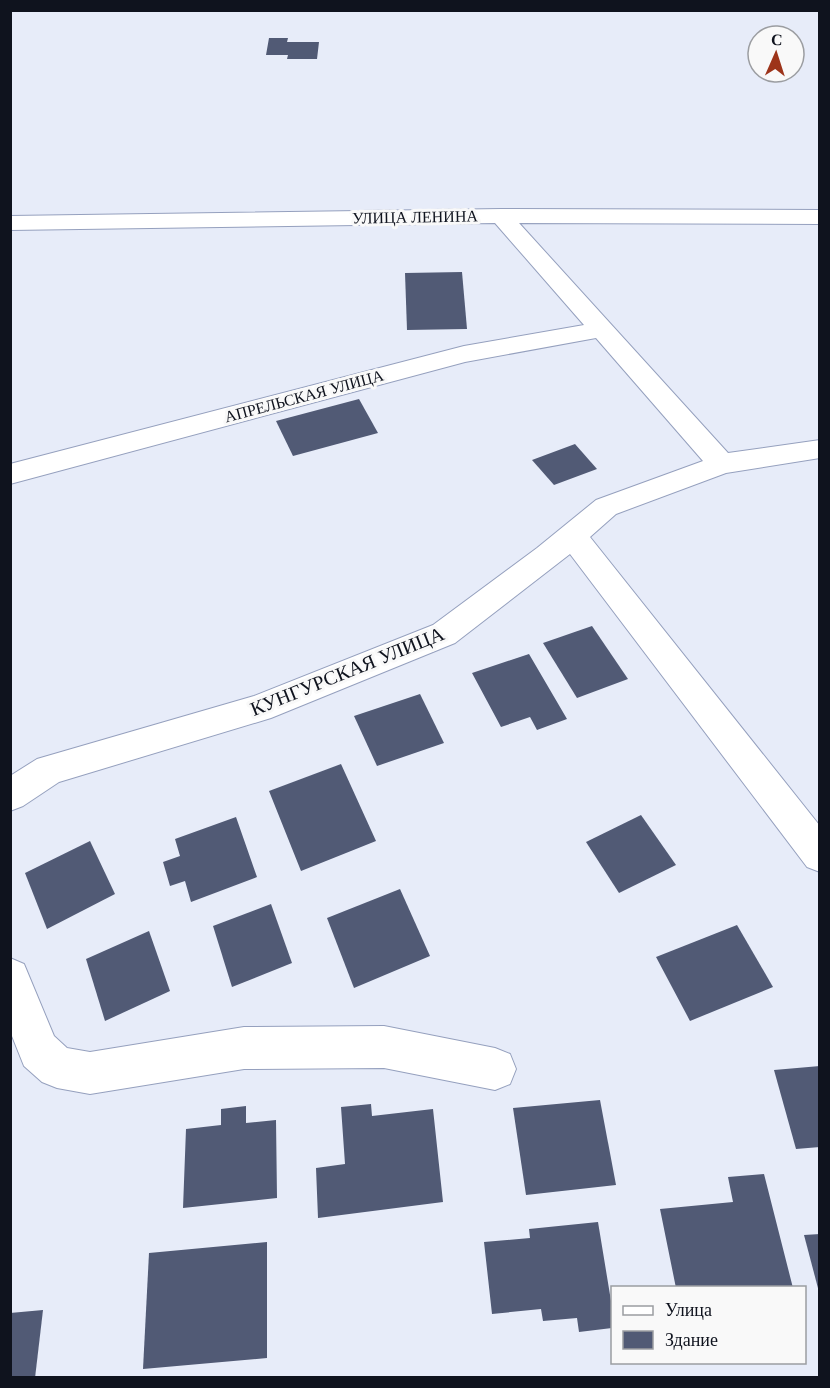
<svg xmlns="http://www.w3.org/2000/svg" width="830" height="1388" font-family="'Times New Roman',serif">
  <rect width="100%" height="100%" fill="#e7ecf9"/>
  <g fill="#515a75">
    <path d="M269 38H288L287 42H319L317 59H287L288 55H266Z"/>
    <path d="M462 272 467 329 407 330 405 273Z"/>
    <path d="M359 399 378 433 293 456 276 421Z"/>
    <path d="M575 444 597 469 554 485 532 460Z"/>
    <path d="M592 626 628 679 577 698 543 643Z"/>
    <path d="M529 654 567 719 537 730 530 717 501 727 472 673Z"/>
    <path d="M420 694 444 743 377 766 354 716Z"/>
    <path d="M341 764 376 841 301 871 269 791Z"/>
    <path d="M641 815 676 865 619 893 586 842Z"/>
    <path d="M236 817 257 877 191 902 185 881 170 886 163 862 180 856 175 839Z"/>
    <path d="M90 841 115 894 47 929 25 873Z"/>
    <path d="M400 889 430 956 354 988 327 918Z"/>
    <path d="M271 904 292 963 232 987 213 926Z"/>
    <path d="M737 925 773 987 690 1021 656 957Z"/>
    <path d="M149 931 170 991 105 1021 86 959Z"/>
    <path d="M820 1066V1147L796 1149 774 1070Z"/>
    <path d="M600 1100 616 1185 526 1195 513 1108Z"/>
    <path d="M371 1104 372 1116 433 1109 443 1202 318 1218 316 1168 345 1164 341 1107Z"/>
    <path d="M246 1106V1123L276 1120 277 1198 183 1208 186 1129 221 1125V1109Z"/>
    <path d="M764 1174 793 1288H676L660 1209 733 1202 728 1177Z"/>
    <path d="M598 1222 612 1307V1328L579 1332 577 1318 543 1321 541 1309 492 1314 484 1242 530 1238 529 1229Z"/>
    <path d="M820 1234V1292H819L804 1235Z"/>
    <path d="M267 1242V1358L143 1369 149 1253Z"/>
    <path d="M43 1310 35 1378H10V1313Z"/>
  </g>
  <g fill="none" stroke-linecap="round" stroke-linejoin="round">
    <g stroke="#95a0be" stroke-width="2">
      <g id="minor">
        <path d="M501 209 820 210V224L519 223 728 453 820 440V458L726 473 616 514 590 537 820 826V872L807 867 570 554 455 643 271 718 59 782 23 806 10 811V776L37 759 254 696 433 625 537 548 596 500 703 461 596 338 465 362 10 484V464L464 346 584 325 495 223 10 230V216Z"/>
        <path d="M10 958 24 964 54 1036 67 1048 90 1052 244 1027 384 1026 495 1048 510 1054 516 1069 510 1084 495 1090 384 1068 244 1069 90 1094 57 1088 42 1082 24 1066 10 1031Z"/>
      </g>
    </g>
    <use href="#minor" fill="#fff" fill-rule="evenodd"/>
  </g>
  <g text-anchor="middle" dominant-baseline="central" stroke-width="6" stroke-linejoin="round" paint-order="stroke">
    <g font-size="16" fill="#0f131e" stroke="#f9f9f9">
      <text transform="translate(415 217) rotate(-1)">УЛИЦА ЛЕНИНА</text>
      <text transform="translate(304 396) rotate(-15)">АПРЕЛЬСКАЯ УЛИЦА</text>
    </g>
    <g font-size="20" fill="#0f131e" stroke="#f9f9f9">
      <text transform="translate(347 671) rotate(-22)">КУНГУРСКАЯ УЛИЦА</text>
    </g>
  </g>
  <rect width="830" height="1388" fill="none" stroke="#0f131e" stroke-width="24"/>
  <rect x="611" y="1286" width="195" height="78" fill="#f9f9f9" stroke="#9b9da1" stroke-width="1.5"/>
  <rect x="623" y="1306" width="30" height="9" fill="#ffffff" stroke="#9b9da1" stroke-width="1.5"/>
  <text x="665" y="1316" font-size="18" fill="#0f131e">Улица</text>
  <rect x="623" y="1331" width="30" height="18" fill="#515a75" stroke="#9b9da1" stroke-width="1.5"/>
  <text x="665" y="1346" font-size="18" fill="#0f131e">Здание</text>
  <g transform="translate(776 54) rotate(3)"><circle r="28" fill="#f9f9f9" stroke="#9b9da1" stroke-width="1.5"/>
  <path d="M0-4.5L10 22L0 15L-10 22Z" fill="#9d341a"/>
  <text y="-9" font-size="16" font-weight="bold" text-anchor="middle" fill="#0f131e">С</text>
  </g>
</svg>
